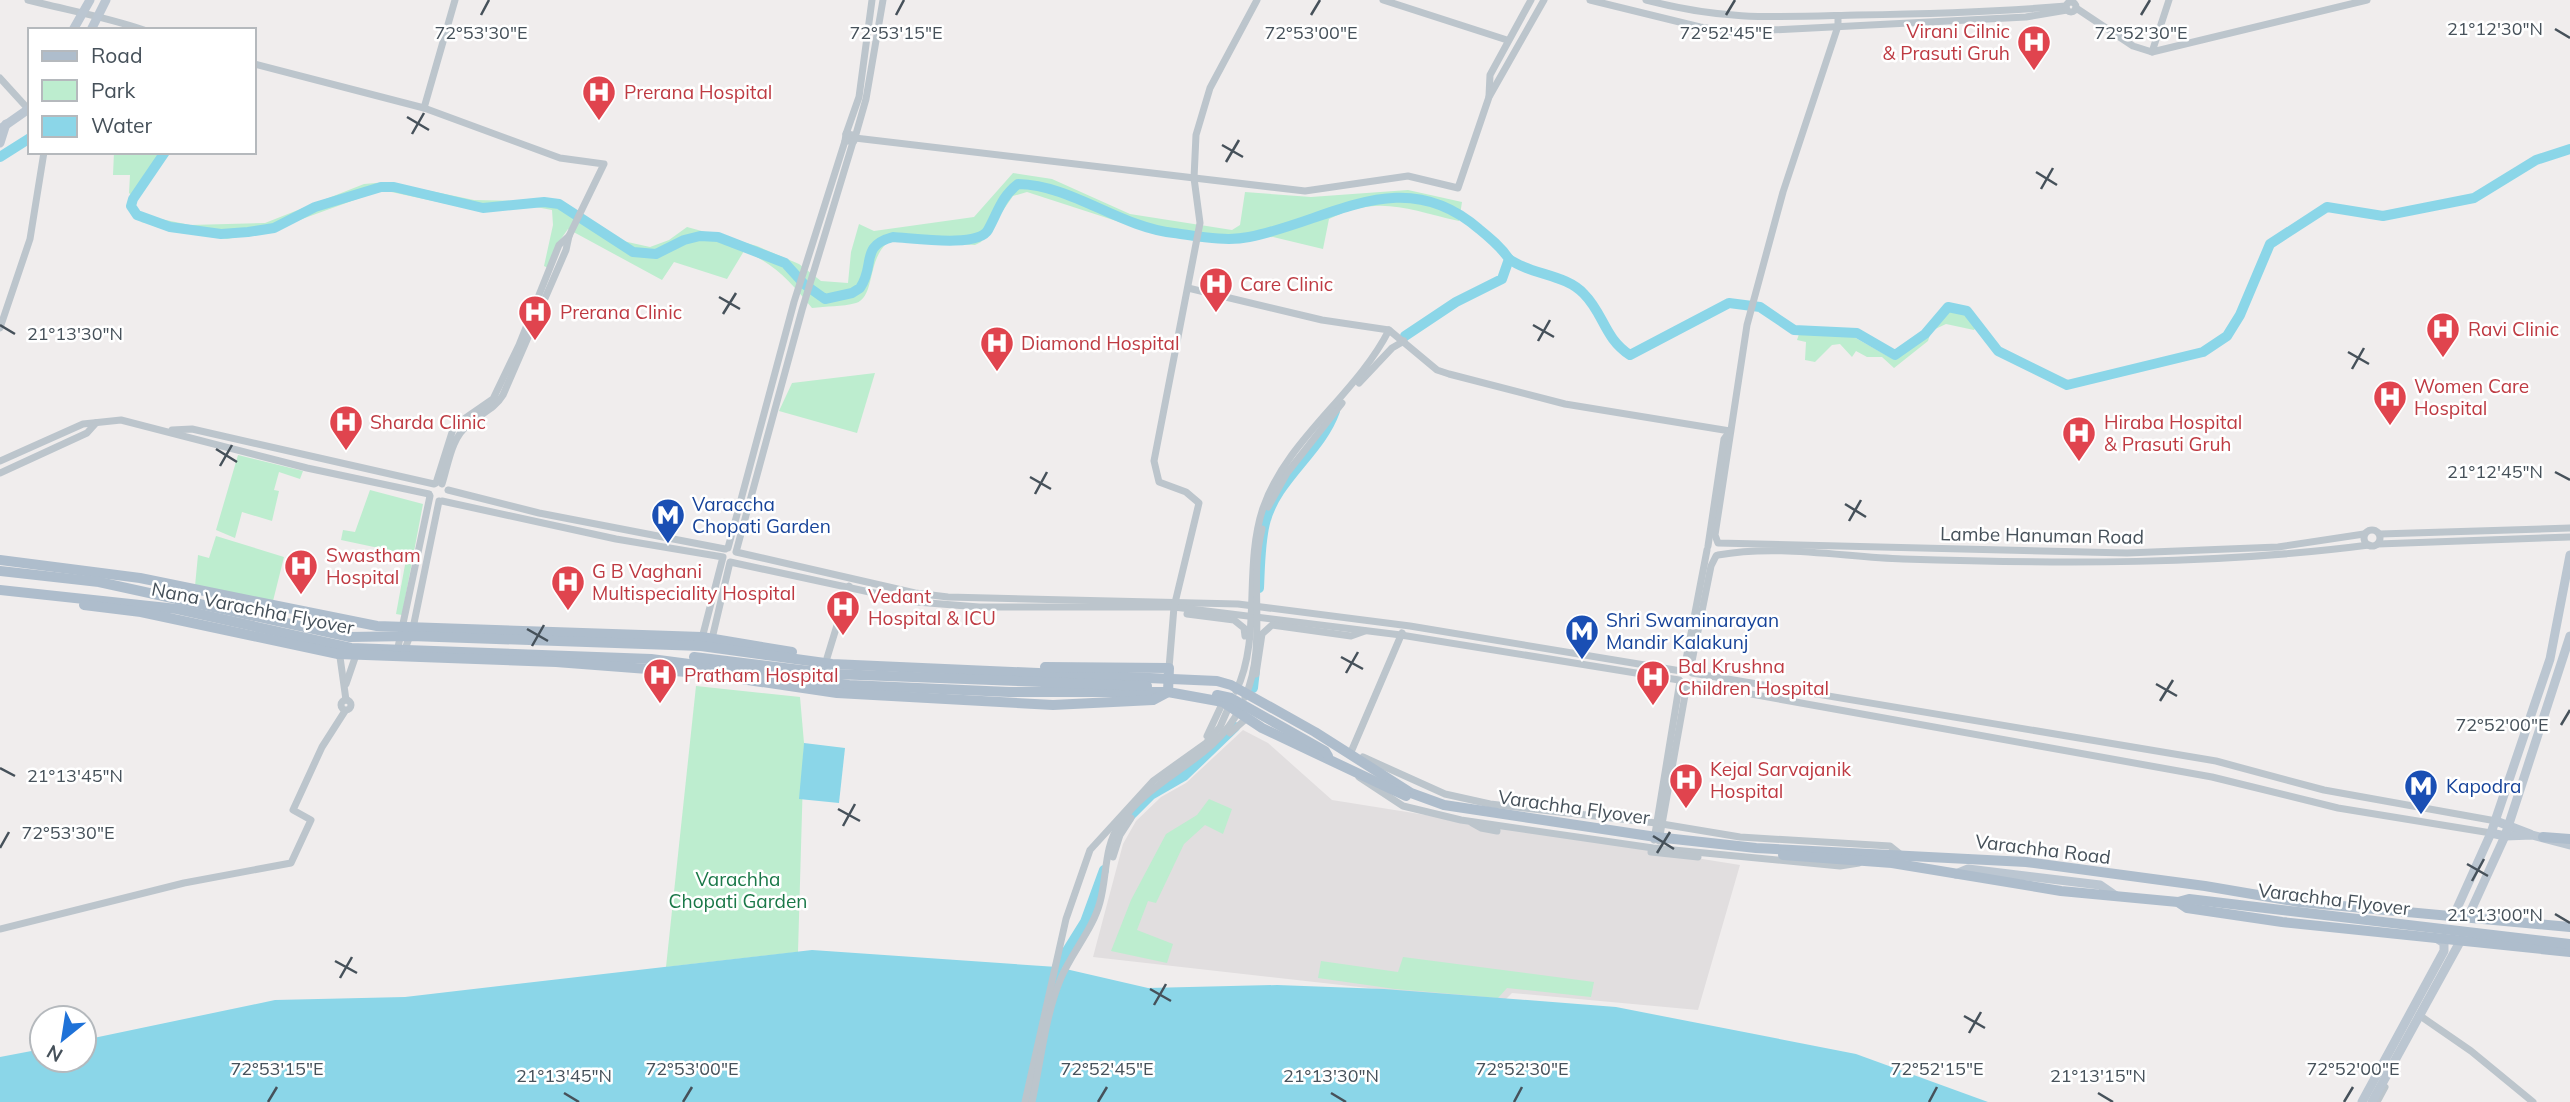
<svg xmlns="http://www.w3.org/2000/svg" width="2570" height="1102" font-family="Mulish,sans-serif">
  <rect width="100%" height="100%" fill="#f0eded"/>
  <path fill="#e1dedf" d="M1243 730 1268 743 1332 800 1740 865 1698 1010 1512 993 1502 1003 1093 957 1123 844 1136 821 1161 797 1186 783Z"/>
  <g fill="#bdedcf">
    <path d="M114 152H168L136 199 129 193 130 175H113Z"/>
    <path d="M1013 173 1052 179 1130 214 1232 230 1240 225 1245 192 1311 197 1408 190 1462 202 1459 221C1408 210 1379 194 1329 219L1323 249 1273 237 1226 239 1144 230 1027 192 1013 196 981 242 975 245 891 240C866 256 876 297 856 303 842 307 826 306 812 308 792 283 774 263 744 251L727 279 674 262 662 280 568 229 556 246 548 268 544 266 553 225 552 210 536 207H461L382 190 269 231 227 239 141 222 151 217 190 225 265 223 364 184 387 182 474 200 557 202 623 241 650 247 669 240 687 227 757 246 799 264 821 281 848 283 851 252 859 224 874 231 974 217Z"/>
    <path d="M1951 310 1966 314 1977 326 1974 330 1946 324 1931 331 1928 341 1894 368 1882 357H1867L1856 351 1852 357 1840 344 1832 345 1815 362 1805 360 1806 342 1797 340 1799 334 1852 336 1893 359C1915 346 1929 324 1951 310Z"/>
    <path d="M875 373 857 433 779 411 792 383Z"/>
    <path d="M238 455 303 471 300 479 279 472 274 490 279 491 272 521 242 512 235 538 216 530Z"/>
    <path d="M370 490 423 504 402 615 396 614 407 554 341 540 343 530 355 532Z"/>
    <path d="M216 536 284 557 273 601 195 586 198 555 209 558Z"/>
    <path d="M696 686 800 697 804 743 798 952 666 967Z"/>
    <path d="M1209 799 1232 809 1223 834 1205 825 1184 844 1156 903 1148 901 1137 930 1173 944 1167 963 1111 951 1131 900 1166 834 1197 815Z"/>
    <path d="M1403 957 1594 982 1591 997 1507 988 1498 998 1395 989 1318 978 1321 961 1398 972Z"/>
  </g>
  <g fill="#8bd6e8">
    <path d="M804 743 845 748 839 803 799 799Z"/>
    <path d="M812 950 1057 967 1148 988 1277 985 1384 989 1616 1007 1856 1054 1988 1102H0V1057L42 1049V1060H84V1040L275 1000 405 997Z"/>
  </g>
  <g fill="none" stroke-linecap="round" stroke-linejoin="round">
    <g stroke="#8bd6e8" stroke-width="10">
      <path d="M165 152 133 199 131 206 137 215 170 227 221 234 248 232 274 228 315 207 381 187H394L483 208 544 202 559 204 633 252 656 254 684 240 700 236 718 237 785 263 804 284 825 299 852 293 860 288C876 265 859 246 893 237 914 238 978 248 988 230 998 212 1001 197 1018 184 1072 185 1119 227 1174 233 1197 236 1226 242 1249 237 1331 221 1402 162 1479 229 1490 238 1501 247 1509 259L1502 279 1456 302 1405 336"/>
      <path d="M0 157 30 138"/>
      <path d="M1509 259C1531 275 1566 274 1584 294 1604 314 1604 338 1630 355L1729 303 1760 307 1794 330 1857 333 1895 355 1925 334 1948 307 1967 311 1998 351 2067 385 2203 352 2227 336 2240 315 2270 244 2327 207 2383 216 2474 198 2536 160 2570 149"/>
      <path d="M1259 588C1260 568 1260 543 1265 523 1276 479 1320 453 1335 411"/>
      <path d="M1253 688 1255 670"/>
      <path d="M1125 821 1151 795 1184 776 1235 727"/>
      <path d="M1057 967 1085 922 1104 870"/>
    </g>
    <g stroke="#bcc5cc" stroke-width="7">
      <path d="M28 0C67 10 106 17 144 30"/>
      <path d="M1383 0 1507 40"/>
      <path d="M1590 0 1700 27 1732 32 2026 17 2067 10"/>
      <path d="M1646 0C1725 21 1777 17 1857 15 1927 14 1996 12 2066 6"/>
      <circle cx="2071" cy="7" r="5"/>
      <path d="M2076 8 2133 46 2152 52 2367 0"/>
      <path d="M1838 16V26L1783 192 1747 325 1715 535 1718 543 2127 553 2278 547 2364 534"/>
      <path d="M2152 52 2169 0"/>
      <path d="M254 64 424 108 560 158 604 164 569 236 566 250 503 395C494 410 481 413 469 424 451 438 449 462 442 484"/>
      <path d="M0 78 30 111"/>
      <path d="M1489 96 1490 75 1531 0"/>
      <path d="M424 108 455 0"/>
      <path d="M846 134 859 97 872 0"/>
      <path d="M853 135 846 134 845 141H854L866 99 883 0"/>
      <path d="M855 138 1305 191 1408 176 1458 188 1489 97 1544 0"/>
      <path d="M853 142 802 310 736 552 915 593 948 597 1238 604 1410 626 1681 671"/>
      <path d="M1188 288 1322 320 1389 330 1437 370 1449 374 1565 404 1730 431"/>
      <path d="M0 328 30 239 44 152"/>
      <path d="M1359 383 1392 348 1404 341"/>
      <path d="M172 430 192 429 434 484"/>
      <path d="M0 461 83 424 121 420 307 468 429 494"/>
      <path d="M0 473 87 433 96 423"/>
      <path d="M436 483 454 426 493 399 519 345 559 245 569 236"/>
      <path d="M448 490 539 513 725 549"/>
      <path d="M442 501 616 539 723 557 701 642"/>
      <path d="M1268 507 1287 473 1342 403"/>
      <circle cx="2372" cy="538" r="8"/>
      <path d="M2380 534 2570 528"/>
      <path d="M2378 544 2570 537"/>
      <path d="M1708 546 1724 439 1730 431"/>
      <path d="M728 548 794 302 845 141"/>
      <path d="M1718 555C1778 544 1843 557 1903 559 2058 564 2215 565 2369 545"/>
      <path d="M1187 614 1234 620 1244 628 1245 636"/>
      <path d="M711 643 730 562 916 602 979 607H1174L1401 635 1679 680"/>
      <path d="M339 650 346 700"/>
      <path d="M397 652 430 496"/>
      <path d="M403 654 413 628 439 501"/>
      <path d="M827 658 849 586"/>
      <path d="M1169 668 1174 607 1199 503 1186 492 1159 482 1154 461 1200 223 1194 178 1196 135 1210 88 1257 0"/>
      <path d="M1684 670 1707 550"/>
      <path d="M1690 671 1711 566 1716 556"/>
      <path d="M1692 673 2216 761 2324 790 2496 821"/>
      <path d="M1256 674 1262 634 1272 625 1351 636 1365 631"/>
      <path d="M1690 683 2212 777 2338 808 2491 833"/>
      <path d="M346 684 357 652"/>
      <path d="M1236 691C1262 638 1243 568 1263 508 1287 439 1356 395 1389 330"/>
      <path d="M1245 697C1268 646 1248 582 1262 529"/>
      <circle cx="346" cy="705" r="5"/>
      <path d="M1230 733 1247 718"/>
      <path d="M1207 736 1223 702"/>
      <path d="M1351 752 1402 633"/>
      <path d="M1363 757 1445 794 1490 804 1656 823 1740 837 1890 846 1900 854"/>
      <path d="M1359 777 1403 806 1461 820 1653 848 1840 866 1859 863"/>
      <path d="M1472 823 1481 828 1497 831"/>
      <path d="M1654 840 1680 681"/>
      <path d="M1659 841 1687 684"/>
      <path d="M1651 852 1698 857"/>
      <path d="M1113 857 1120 835 1131 818"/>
      <path d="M0 929 184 883 291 863 311 820 293 810 322 747 345 711"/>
      <path d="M2419 1015 2471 1051 2533 1102"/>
      <path d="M1025 1102 1066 919 1090 850 1153 781 1206 743 1220 727 1231 702"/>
      <path d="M1032 1102C1041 1061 1045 1016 1061 978 1072 952 1093 929 1100 902 1107 877 1104 847 1119 825 1151 776 1215 761 1240 708"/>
      <path d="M2377 1102 2385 1087"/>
    </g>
    <g stroke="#bbc6d1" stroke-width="9">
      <path d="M73 30 90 0"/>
      <path d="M91 30 106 0"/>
      <path d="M0 129 30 108"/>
      <path d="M0 143 6 124"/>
      <path d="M2496 821 2530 834"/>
      <path d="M2491 833 2505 836 2532 835 2570 845"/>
      <path d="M1956 874 1968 869 2100 885 2116 896"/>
      <path d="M2454 915 2491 833 2550 659 2570 555"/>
      <path d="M2468 917 2505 836 2570 636"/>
      <path d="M2362 1102 2444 951V943L2436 938"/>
      <path d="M2372 1102 2461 940"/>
    </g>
    <g stroke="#aebdcc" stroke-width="10">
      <path d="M0 560 140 578 377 626 702 637 792 652"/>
      <path d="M0 571 99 582 350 637 411 636 701 646 832 664 1217 681 1231 685 1315 732 1411 793 1444 805 1656 837 1756 848 2026 862 2205 886 2299 902 2570 927"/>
      <path d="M0 590 177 609 351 648 651 659 849 685 1009 692H1168L1223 702 1262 728 1406 796"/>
      <path d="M84 605 141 612 338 654 556 662 700 673 837 693 1053 705 1153 700 1168 692 1169 668 1045 667"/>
      <path d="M694 657 834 674 1147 686"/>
      <path d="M1217 695 1231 698 1325 751 1328 756"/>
      <path d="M2543 837 2570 839"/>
      <path d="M1783 855 1892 863 2061 891 2178 902 2187 908 2282 922 2570 952"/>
      <path d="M2178 902 2189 899 2570 944"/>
    </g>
  </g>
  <path fill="none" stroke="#46515a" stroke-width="2.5" d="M481 15 489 0M896 15 904 0M1311 15 1320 0M1726 15 1735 0M2141 15 2150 0M2555 29 2570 38M407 117 429 130M412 134 424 113M1222 145 1243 157M1226 162 1239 140M2036 172 2057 185M2041 189 2053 168M719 297 740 309M723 314 736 293M0 325 15 334M1533 325 1554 337M1538 341 1550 320M2348 352 2369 364M2352 369 2364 348M216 449 237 462M220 466 232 445M2555 472 2570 480M1030 477 1051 489M1035 494 1047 472M1845 504 1866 517M1849 521 1861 500M527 629 548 641M532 646 544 625M1341 657 1363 669M1346 673 1358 652M2156 684 2177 696M2160 701 2173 680M2561 725 2570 710M0 768 15 776M838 809 860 821M843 826 855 804M1653 836 1674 849M0 848 9 832M1657 853 1670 832M2467 864 2488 876M2472 881 2484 859M2555 914 2570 923M335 961 357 973M340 978 352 957M1150 989 1171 1001M1154 1005 1166 984M1964 1016 1985 1028M1969 1033 1981 1012M564 1093 579 1102M1331 1093 1346 1102M2098 1093 2113 1102M268 1102 277 1087M683 1102 692 1087M1098 1102 1107 1087M1514 1102 1522 1087M1929 1102 1937 1087M2344 1102 2353 1087"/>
  <defs>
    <g id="hospital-pin" transform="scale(1.75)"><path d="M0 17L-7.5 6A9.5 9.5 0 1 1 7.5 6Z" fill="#e0444e" stroke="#fff"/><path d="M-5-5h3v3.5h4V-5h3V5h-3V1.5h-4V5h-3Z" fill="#fff"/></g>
    <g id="metro-pin" transform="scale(1.75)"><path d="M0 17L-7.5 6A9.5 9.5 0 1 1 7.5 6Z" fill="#1a4fb4" stroke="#fff"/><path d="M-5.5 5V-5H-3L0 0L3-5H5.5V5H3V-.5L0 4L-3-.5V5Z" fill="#fff"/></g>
  </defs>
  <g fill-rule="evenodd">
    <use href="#hospital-pin" x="2034" y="42"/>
    <use href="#hospital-pin" x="599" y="92"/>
    <use href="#hospital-pin" x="1216" y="284"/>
    <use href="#hospital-pin" x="535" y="312"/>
    <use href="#hospital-pin" x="2443" y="329"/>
    <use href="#hospital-pin" x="997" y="343"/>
    <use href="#hospital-pin" x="2390" y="397"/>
    <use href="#hospital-pin" x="346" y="422"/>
    <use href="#hospital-pin" x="2079" y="433"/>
    <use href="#metro-pin" x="668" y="515"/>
    <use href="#hospital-pin" x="301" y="566"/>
    <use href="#hospital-pin" x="568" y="582"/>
    <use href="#hospital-pin" x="843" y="607"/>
    <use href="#metro-pin" x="1582" y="631"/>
    <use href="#hospital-pin" x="660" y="675"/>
    <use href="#hospital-pin" x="1653" y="677"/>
    <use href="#hospital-pin" x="1686" y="780"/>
    <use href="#metro-pin" x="2421" y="786"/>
  </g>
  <g text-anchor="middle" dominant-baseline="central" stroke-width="5" stroke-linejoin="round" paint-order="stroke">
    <g font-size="19" fill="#be3a42" stroke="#fff" text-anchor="start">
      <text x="2010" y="31" text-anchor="end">Virani Cilnic<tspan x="2010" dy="22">&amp; Prasuti Gruh</tspan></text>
      <text x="624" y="92">Prerana Hospital</text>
      <text x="1240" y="284">Care Clinic</text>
      <text x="560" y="312">Prerana Clinic</text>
      <text x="2468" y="329">Ravi Clinic</text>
      <text x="1021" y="343">Diamond Hospital</text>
      <text x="2414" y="386">Women Care<tspan x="2414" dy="22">Hospital</tspan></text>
      <text x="370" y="422">Sharda Clinic</text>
      <text x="2104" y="422">Hiraba Hospital<tspan x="2104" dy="22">&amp; Prasuti Gruh</tspan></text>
      <text x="326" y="555">Swastham<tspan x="326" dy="22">Hospital</tspan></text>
      <text x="592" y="571">G B Vaghani<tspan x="592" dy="22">Multispeciality Hospital</tspan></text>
      <text x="868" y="596">Vedant<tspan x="868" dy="22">Hospital &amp; ICU</tspan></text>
      <text x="1678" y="666">Bal Krushna<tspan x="1678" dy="22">Children Hospital</tspan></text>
      <text x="684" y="675">Pratham Hospital</text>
      <text x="1710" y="769">Kejal Sarvajanik<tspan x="1710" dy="22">Hospital</tspan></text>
    </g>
    <g font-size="19" fill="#164399" stroke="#fff" text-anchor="start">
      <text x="692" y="504">Varaccha<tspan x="692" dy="22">Chopati Garden</tspan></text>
      <text x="1606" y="620">Shri Swaminarayan<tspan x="1606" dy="22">Mandir Kalakunj</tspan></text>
      <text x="2446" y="786">Kapodra</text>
    </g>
    <g font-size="19" fill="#46515a" stroke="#fff">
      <text transform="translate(2042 535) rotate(1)">Lambe Hanuman Road</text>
      <text transform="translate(253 608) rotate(11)">Nana Varachha Flyover</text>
      <text transform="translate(1574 807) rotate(8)">Varachha Flyover</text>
      <text transform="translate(2043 849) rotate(7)">Varachha Road</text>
      <text transform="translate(2334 899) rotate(7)">Varachha Flyover</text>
    </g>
    <g font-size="19" fill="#1a7848" stroke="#fff">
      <text x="738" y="879">Varachha<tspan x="738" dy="22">Chopati Garden</tspan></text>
    </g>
  </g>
  <g font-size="18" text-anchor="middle" fill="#46515a" stroke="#fff" stroke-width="5" stroke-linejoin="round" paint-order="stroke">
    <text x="2495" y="35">21°12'30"N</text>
    <text x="481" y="39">72°53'30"E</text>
    <text x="896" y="39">72°53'15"E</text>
    <text x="1311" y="39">72°53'00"E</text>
    <text x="1726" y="39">72°52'45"E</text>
    <text x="2141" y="39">72°52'30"E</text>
    <text x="75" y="340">21°13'30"N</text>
    <text x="2495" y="478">21°12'45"N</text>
    <text x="2502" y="731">72°52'00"E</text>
    <text x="75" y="782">21°13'45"N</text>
    <text x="68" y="839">72°53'30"E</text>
    <text x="2495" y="921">21°13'00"N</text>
    <text x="277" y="1075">72°53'15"E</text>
    <text x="692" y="1075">72°53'00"E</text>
    <text x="1107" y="1075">72°52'45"E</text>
    <text x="1522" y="1075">72°52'30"E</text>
    <text x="1937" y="1075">72°52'15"E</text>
    <text x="2353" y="1075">72°52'00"E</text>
    <text x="564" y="1082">21°13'45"N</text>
    <text x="1331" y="1082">21°13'30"N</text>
    <text x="2098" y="1082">21°13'15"N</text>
  </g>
  <rect x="28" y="28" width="228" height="126" fill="#ffffff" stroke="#b5b9bd" stroke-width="2"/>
  <rect x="42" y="51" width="35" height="10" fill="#aebdcc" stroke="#b5b9bd" stroke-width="2"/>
  <text x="91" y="63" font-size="21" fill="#46515a">Road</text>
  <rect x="42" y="80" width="35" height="21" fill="#bdedcf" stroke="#b5b9bd" stroke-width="2"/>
  <text x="91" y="98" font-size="21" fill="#46515a">Park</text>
  <rect x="42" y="116" width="35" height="21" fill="#8bd6e8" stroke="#b5b9bd" stroke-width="2"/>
  <text x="91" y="133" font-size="21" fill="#46515a">Water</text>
  <g transform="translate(63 1039) rotate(210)"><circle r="33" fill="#ffffff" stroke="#b5b9bd" stroke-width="2"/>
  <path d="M0-5L12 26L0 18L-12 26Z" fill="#1f72d8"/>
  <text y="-10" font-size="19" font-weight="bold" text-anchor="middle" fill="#46515a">N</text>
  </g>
</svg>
